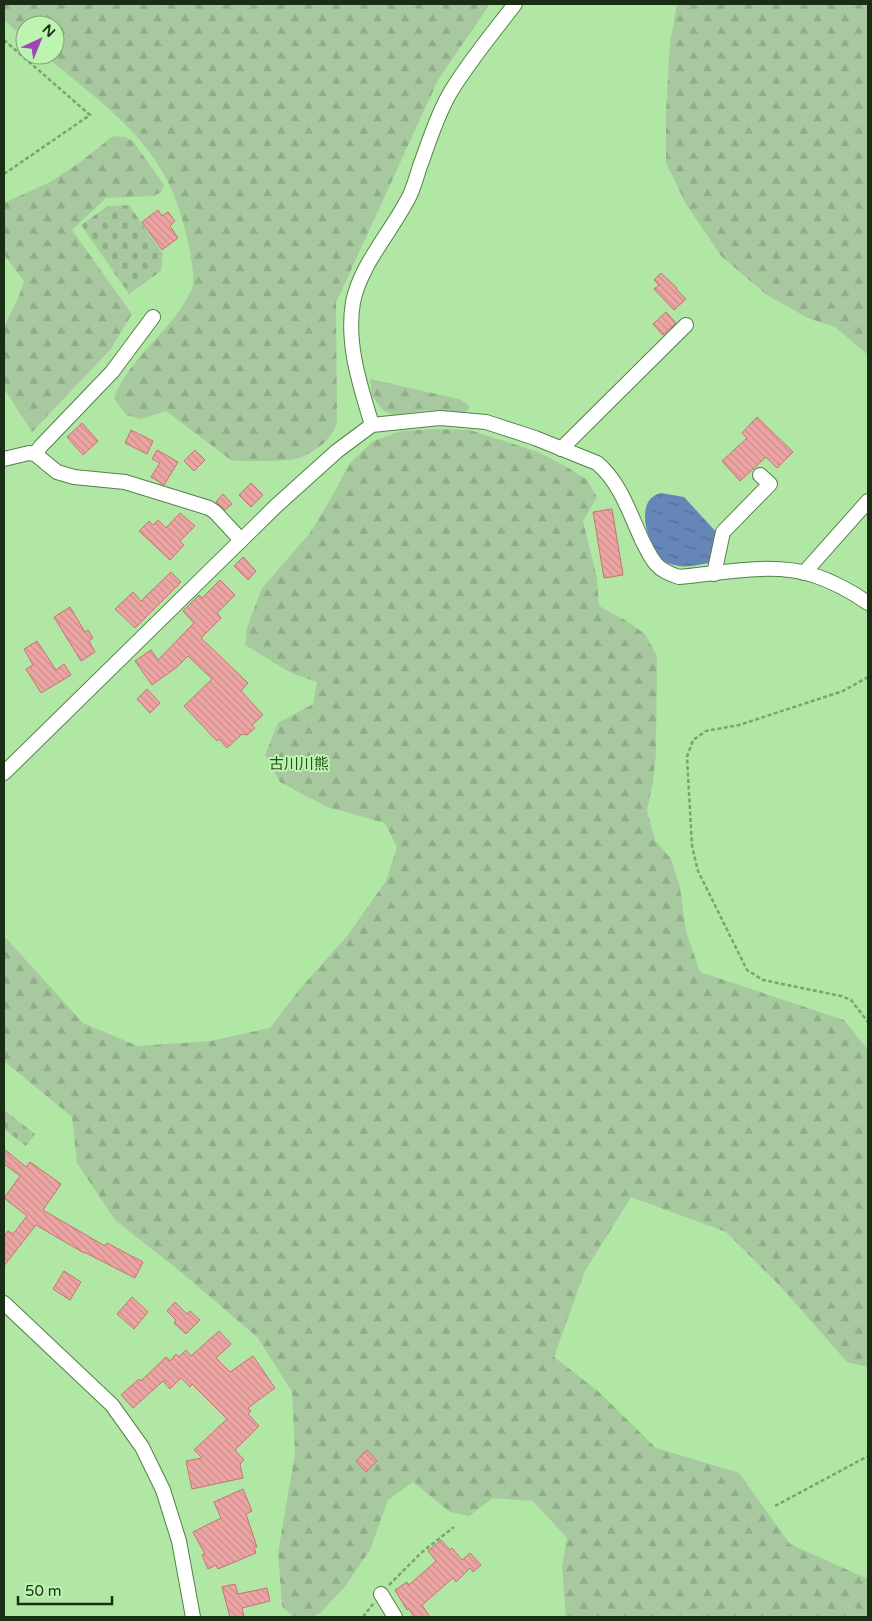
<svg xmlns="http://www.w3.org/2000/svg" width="872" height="1621" font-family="'Varela Round','Noto Sans JP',sans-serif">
  <defs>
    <pattern id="forest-firs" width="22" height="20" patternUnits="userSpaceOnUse" patternTransform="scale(1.25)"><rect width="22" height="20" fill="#a8c9a0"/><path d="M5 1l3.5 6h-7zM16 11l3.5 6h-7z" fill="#90ad89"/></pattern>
    <pattern id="cemetery-stones" width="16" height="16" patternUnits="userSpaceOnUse" patternTransform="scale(1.25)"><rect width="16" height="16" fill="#a8c9a0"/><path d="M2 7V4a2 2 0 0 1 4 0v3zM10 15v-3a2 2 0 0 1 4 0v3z" fill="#90ad89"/></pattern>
    <pattern id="water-ripples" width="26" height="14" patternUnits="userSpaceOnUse" patternTransform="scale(1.25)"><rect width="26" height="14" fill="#6685b8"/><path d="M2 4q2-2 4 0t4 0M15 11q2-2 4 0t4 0" fill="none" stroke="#536d94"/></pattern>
    <pattern id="building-back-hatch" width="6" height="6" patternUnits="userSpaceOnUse" patternTransform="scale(1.25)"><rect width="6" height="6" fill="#eda5a4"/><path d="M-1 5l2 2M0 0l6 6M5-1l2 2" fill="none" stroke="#cb8e8c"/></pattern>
  </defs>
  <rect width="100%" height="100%" fill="#b1e7a5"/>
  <g fill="url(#forest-firs)">
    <path d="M4 4H490L438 80 336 303 337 421C333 439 317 451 299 458 289 462 250 461 236 461L231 460 166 411 141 419 126 415 114 398C130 356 172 331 191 291 196 281 191 258 189 246 184 225 178 201 168 182 142 129 88 92 44 55H55V25H25V39L4 20Z"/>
    <path d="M677 4H868V355L835 327 808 318 767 295 721 256 686 204 666 163V111L670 43Z"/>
    <path d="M113 136 125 137 133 141 164 185 161 192 154 196 106 198 72 230 132 314 111 349 32 432 5 390 4 379V327L19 296 24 281 4 255V203L50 182 79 163Z"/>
    <path d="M370 379 459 399 466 403 470 407 467 411 463 413 428 410 394 415 384 411 378 404 372 395Z"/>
    <path d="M437 429 470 430 538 452 565 466 586 479 597 497 583 521 597 578 599 606 625 620 645 634 657 656 656 753 653 782 647 810 655 840 671 859 680 887 686 931 700 972 844 1020 868 1050V1367L847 1362 780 1286 726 1232 631 1197 585 1271 554 1357 599 1392 656 1448 739 1473 790 1544 868 1579V1617H566L562 1566 567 1538 533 1501 493 1498 469 1516 450 1512 413 1482 388 1500 370 1550 344 1588 321 1612 313 1617H293L282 1606 278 1553 295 1453 292 1392 258 1338 182 1273 115 1220 77 1163 72 1117 4 1061V936L83 1023 138 1046 210 1041 270 1028 299 990 347 936 386 881 397 847 385 823 327 807 280 782 265 755 278 723 313 704 317 682 291 673 245 645 247 627 262 588 310 533 330 500 350 463 373 441 401 431Z"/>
  </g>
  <g fill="url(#cemetery-stones)">
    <path d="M129 205 163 254 161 271 129 294 81 225 108 206Z"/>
    <path d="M4 1110 35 1134 26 1146 4 1129Z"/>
  </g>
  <path fill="url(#water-ripples)" d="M661 493 684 497 717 533 715 549 712 551 709 563C696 565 683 569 671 564 666 563 661 560 658 556 647 540 634 499 661 493Z"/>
  <g fill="url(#building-back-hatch)" stroke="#c67373">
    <path d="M158 210 162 216 168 212 175 221 170 226 178 238 162 250 142 222Z"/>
    <path d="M661 273 677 288 676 289 686 299 674 310 654 289 659 285 654 280Z"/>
    <path d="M666 312 676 323 663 335 653 324Z"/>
    <path d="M757 417 793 452 777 468 766 457 740 481 722 461 747 438 742 433Z"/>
    <path d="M82 423 98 441 83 455 67 437Z"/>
    <path d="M131 430 153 441 147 454 125 443Z"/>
    <path d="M157 450 178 462 164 485 151 477 160 463 152 459Z"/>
    <path d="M195 450 205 460 194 471 184 461Z"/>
    <path d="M251 483 263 495 251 507 239 495Z"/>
    <path d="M223 494 232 504 225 510 216 502Z"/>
    <path d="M612 509 623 575 604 578 593 512Z"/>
    <path d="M180 513 195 526 180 541 184 545 170 560 139 531 149 521 153 525 158 520 166 528Z"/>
    <path d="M243 557 256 571 248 580 234 566Z"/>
    <path d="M171 572 181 582 135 628 115 609 133 592 141 601Z"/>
    <path d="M220 580 235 595 217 613 221 618 201 638 248 683 241 691 263 715 252 725 255 728 247 735 242 734 227 748 219 739 217 741 184 706 212 679 188 656 177 667 152 685 135 661 151 650 158 660 194 623 183 611 199 595 202 598Z"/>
    <path d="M70 607 85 632 88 630 93 638 89 641 95 652 81 661 54 617Z"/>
    <path d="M37 641 56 670 64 664 71 675 41 693 26 669 33 665 24 649Z"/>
    <path d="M147 689 160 703 150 713 137 699Z"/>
    <path d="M4 1149 26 1167 30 1162 61 1184 43 1210 105 1246 107 1243 143 1262 135 1278 84 1252V1253L36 1225 4 1266V1236L8 1231 13 1234 27 1216 4 1198 20 1176 4 1164Z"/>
    <path d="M64 1271 81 1282 70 1300 53 1289Z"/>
    <path d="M132 1297 148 1312 134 1329 117 1314Z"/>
    <path d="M175 1302 187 1314 190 1311 200 1320 186 1334 174 1323 176 1320 167 1311Z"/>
    <path d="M219 1331 231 1344 216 1358 230 1372 253 1356 275 1388 248 1408 251 1411 248 1414 259 1426 235 1450 244 1460 240 1464 243 1478 192 1489 186 1461 202 1458 194 1450 227 1419 192 1384 190 1387 181 1378 170 1389 163 1381 133 1408 121 1395 139 1379 141 1381 166 1357 170 1361 176 1354 179 1357 186 1350 191 1356Z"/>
    <path d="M367 1450 377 1461 366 1472 356 1461Z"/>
    <path d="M243 1489 252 1511 246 1514 257 1547H254L256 1553 218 1569 216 1565 208 1569 202 1555 205 1554 193 1532 221 1518 214 1502Z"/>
    <path d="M441 1540 450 1550 452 1548 462 1560 470 1553 481 1565 473 1572 470 1568 456 1582 453 1578 422 1605 430 1617H414L409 1609 407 1610 395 1590 407 1582 409 1585 436 1561 428 1551Z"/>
    <path d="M235 1584 238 1594 267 1588 270 1601 242 1608 244 1617H230L222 1587Z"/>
  </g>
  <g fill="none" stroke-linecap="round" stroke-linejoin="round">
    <g stroke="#518346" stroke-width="16">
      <g id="minor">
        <path d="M372 425C360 385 346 344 353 302 361 263 393 230 410 195 414 186 417 176 420 166 429 142 437 115 450 93 469 61 493 33 515 4"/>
        <path d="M561 449 686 325"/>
        <path d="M35 454 41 446 112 372 153 317"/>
        <path d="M4 459 29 453 35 454 57 472 74 477 125 482 209 508 215 512 241 540"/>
        <path d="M804 573 868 501"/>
        <path d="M714 574 723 532 770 484 760 475"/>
        <path d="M4 773 276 506 337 451 372 425 440 418 486 422 535 438 597 463C620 482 630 514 642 540 646 548 650 557 656 564 662 571 670 574 679 577 721 573 773 562 813 575 832 581 852 592 868 603"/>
        <path d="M4 1303 112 1405 142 1447 163 1490 179 1541 193 1617"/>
        <path d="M381 1594 395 1617"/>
      </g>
    </g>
    <g stroke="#79a36f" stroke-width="2.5" stroke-dasharray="4 2.5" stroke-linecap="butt">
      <path d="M4 40 90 115 4 174"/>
      <path d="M868 677 843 691 739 725 706 731 693 740 687 757 692 846 698 871 747 970 763 980 841 996 851 1000 868 1022"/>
      <path d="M775 1506 868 1456"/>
      <path d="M389 1585 421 1553 454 1527"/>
      <path d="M363 1617 373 1604"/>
    </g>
    <use href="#minor" stroke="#fff" stroke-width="14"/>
  </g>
  <g text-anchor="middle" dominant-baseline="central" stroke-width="4" stroke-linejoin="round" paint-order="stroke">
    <g font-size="15" fill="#225316" stroke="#bef4b1">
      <text x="299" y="764">古川川熊</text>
    </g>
  </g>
  <rect width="872" height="1621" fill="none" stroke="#192e14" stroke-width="10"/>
  <g transform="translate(40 40) rotate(44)"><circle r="24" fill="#bef4b1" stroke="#7ca572"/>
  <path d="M0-4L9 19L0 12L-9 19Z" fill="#9f46b2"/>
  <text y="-8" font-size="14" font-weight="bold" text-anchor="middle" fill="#192e14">N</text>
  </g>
  <path d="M18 1596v8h94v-8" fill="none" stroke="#192e14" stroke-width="2.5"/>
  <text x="25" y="1596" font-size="15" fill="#192e14" stroke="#bef4b1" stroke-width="4" paint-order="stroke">50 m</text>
</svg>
